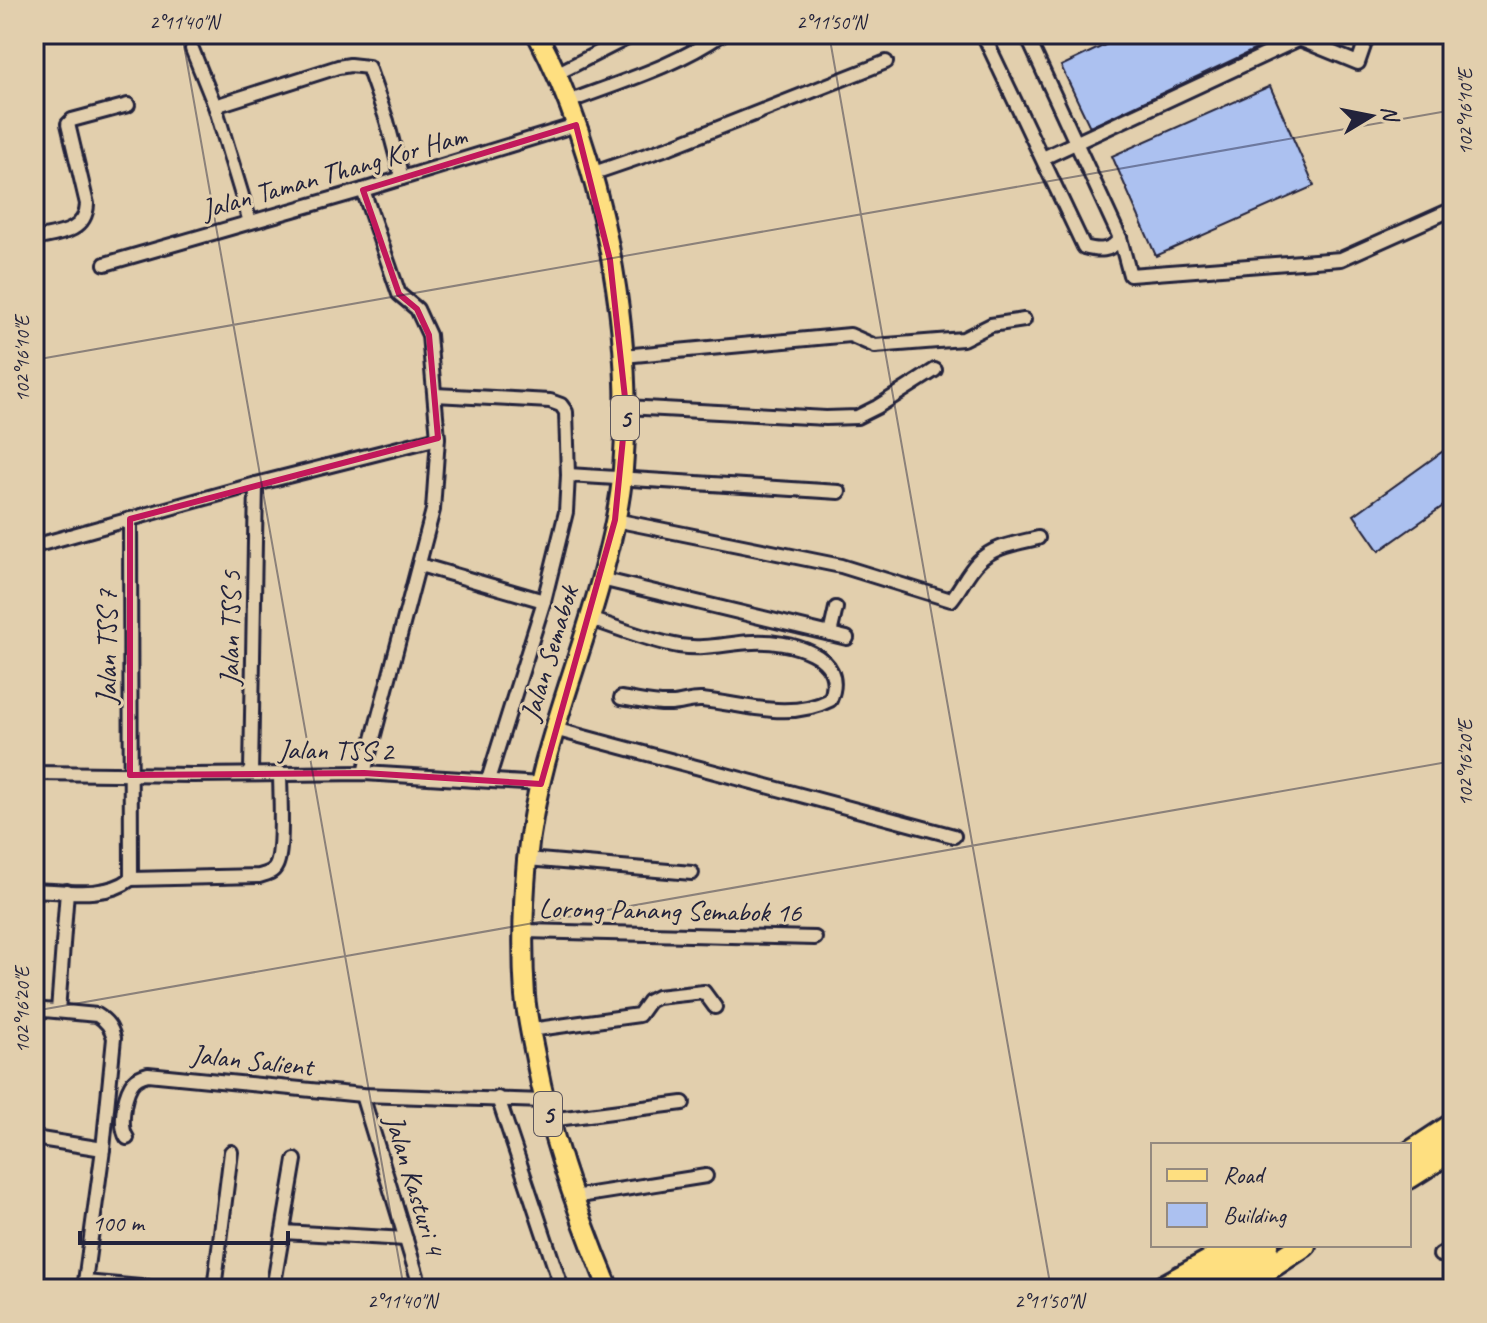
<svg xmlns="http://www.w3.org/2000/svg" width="1487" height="1323" font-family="Caveat,sans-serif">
  <rect width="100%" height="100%" fill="#e2cfad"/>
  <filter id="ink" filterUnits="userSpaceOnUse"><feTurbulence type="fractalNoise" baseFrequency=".0125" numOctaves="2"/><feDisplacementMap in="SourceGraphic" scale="16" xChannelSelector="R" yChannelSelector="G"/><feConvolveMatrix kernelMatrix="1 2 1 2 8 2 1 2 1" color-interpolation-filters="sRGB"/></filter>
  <g filter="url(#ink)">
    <g fill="#acc1f0" stroke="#22223b" stroke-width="2">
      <path d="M1128 34H1270L1273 41 1090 127 1061 66Z"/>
      <path d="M1270 86 1314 186 1156 256 1112 156Z"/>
      <path d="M1453 444V499L1379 551 1354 515Z"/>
    </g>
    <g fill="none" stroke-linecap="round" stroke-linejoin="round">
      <g stroke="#22223b" stroke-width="18">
        <g id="street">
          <path d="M983 34 1084 247C1098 251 1111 252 1120 238"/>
          <path d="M1026 34 1120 238 1130 275 1341 259 1453 209"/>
          <path d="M192 49 215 106 250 222"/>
          <path d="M558 73 635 34"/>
          <path d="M568 102C620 82 676 66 722 34"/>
          <path d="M215 106 338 67 350 65 368 67 387 121 402 178"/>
          <path d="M1043 158 1299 39 1358 63 1368 34"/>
          <path d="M591 174 670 147 886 62"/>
          <path d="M363 190 399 294 417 309 429 335 438 438 433 510 364 773"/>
          <path d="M34 239C57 234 86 233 87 204L68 124 72 120 128 105"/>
          <path d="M105 264 363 190 576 125"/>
          <path d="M623 356 850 335 875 346 963 339 991 325 1024 320"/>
          <path d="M435 395 550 401 561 405 566 412 568 475 566 512 544 601 488 780"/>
          <path d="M626 407 826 418 857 417 877 407 935 370"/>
          <path d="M568 475 839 492"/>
          <path d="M130 519 131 879"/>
          <path d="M615 520 841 566 951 600C961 588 967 573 978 562 993 546 1018 543 1038 538"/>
          <path d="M34 546 256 484 438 438"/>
          <path d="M420 565 544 601"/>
          <path d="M601 579 847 638"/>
          <path d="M590 619C619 628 649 641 679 646 706 650 727 643 753 642 787 640 850 654 830 700 790 721 744 704 702 700 691 699 681 704 671 704 654 705 637 700 621 698"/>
          <path d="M830 634 836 608"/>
          <path d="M554 729 954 836"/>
          <path d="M34 773 193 775 364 773 541 784"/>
          <path d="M251 773 256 484"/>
          <path d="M527 859 692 873"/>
          <path d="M131 879 259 876C266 874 273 873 276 866 284 851 280 793 280 773"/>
          <path d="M34 890C65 891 105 899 131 879"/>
          <path d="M524 931 815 938"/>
          <path d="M34 1009 97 1015C107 1021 111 1027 114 1038L103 1149 84 1289"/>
          <path d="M58 1011 67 891"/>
          <path d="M530 1030 639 1015 649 1001 657 997 704 992 715 1007"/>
          <path d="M362 1095 421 1289"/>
          <path d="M498 1098 562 1289"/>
          <path d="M549 1120 683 1103"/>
          <path d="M34 1138 103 1149"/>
          <path d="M127 1138C119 1127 124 1097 131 1085 135 1078 141 1076 148 1074L362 1095 544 1101"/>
          <path d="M573 1197 706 1176"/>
          <path d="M283 1232 406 1239"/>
          <path d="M1440 1255 1453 1247"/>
          <path d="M85 1282 163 1289"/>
          <path d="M214 1289 231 1152"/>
          <path d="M273 1289 295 1160"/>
        </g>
      </g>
      <g stroke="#22223b" stroke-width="24">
        <path id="primary" d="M537 34C602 156 635 332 623 469 620 507 610 546 600 584 575 675 536 764 527 860 523 904 522 952 525 996 527 1018 532 1039 536 1060 551 1139 578 1215 609 1289"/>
      </g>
      <g stroke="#22223b" stroke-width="28">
        <g id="highway">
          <path d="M1409 1154 1453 1125"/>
          <path d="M1409 1177 1453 1149"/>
          <path d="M1160 1289 1239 1245"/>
          <path d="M1198 1289 1267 1245"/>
          <path d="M1237 1289 1304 1245"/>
        </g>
      </g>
      <use href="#street" stroke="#e2cfad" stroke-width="12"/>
      <use href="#primary" stroke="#fedf80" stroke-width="18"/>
      <use href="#highway" stroke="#fedf80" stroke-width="22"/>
    </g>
  </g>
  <path fill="none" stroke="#c2185b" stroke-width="6" stroke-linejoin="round" d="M576 125 610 260 626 407 615 520 541 784 364 773 130 775V519L438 438 429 335 417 309 399 294 363 190Z"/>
  <path fill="none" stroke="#22223b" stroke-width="2" stroke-opacity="0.45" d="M182 34 404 1289M829 34 1051 1289M34 360 1453 110M34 1011 1453 761"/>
  <g text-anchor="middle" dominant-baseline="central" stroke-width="6" stroke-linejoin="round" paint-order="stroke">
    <g fill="#e2cfad" stroke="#5c565d" stroke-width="2">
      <rect x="611" y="396" width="28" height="44" rx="6"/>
      <rect x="534" y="1092" width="28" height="44" rx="6"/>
    </g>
    <g font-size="26" font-weight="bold" fill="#22223b">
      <text x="625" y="418">5</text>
      <text x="548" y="1114">5</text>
    </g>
    <g font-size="28" fill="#22223b" stroke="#e2cfad">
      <text transform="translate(334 172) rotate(-16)">Jalan Taman Thang Kor Ham</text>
      <text transform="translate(230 628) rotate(-89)">Jalan TSS 5</text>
      <text transform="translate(106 647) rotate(-90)">Jalan TSS 7</text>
      <text transform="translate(549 653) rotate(-73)">Jalan Semabok</text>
      <text transform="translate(336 750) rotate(1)">Jalan TSS 2</text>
      <text transform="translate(670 910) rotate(1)">Lorong Panang Semabok 16</text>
      <text transform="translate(252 1060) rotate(6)">Jalan Salient</text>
      <text transform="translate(415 1185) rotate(73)">Jalan Kasturi 4</text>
    </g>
  </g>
  <rect width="1487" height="1323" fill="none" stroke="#e2cfad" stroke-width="88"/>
  <rect x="1151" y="1143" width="260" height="104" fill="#e2cfad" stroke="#958a7f" stroke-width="2"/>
  <rect x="1167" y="1169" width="40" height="12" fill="#fedf80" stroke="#958a7f" stroke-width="2"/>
  <text x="1223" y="1183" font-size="24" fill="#22223b">Road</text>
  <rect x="1167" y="1203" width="40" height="24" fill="#acc1f0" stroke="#958a7f" stroke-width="2"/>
  <text x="1223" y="1223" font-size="24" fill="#22223b">Building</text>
  <g transform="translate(1371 116) rotate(80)" stroke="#e2cfad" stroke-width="6" paint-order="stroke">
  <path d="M0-6L14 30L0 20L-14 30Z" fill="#22223b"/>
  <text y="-12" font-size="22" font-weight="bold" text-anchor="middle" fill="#22223b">N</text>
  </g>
  <path d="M80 1231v12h208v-12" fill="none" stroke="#22223b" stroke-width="4"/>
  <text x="92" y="1231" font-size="24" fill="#22223b" stroke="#e2cfad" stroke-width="6" paint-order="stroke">100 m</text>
  <rect x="44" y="44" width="1399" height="1235" fill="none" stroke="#22223b" stroke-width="3"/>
  <g font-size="20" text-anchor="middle" fill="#22223b">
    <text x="184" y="29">2°11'40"N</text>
    <text x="831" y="29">2°11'50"N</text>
    <text transform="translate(1465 112) rotate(-90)" y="7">102°16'10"E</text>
    <text transform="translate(22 359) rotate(-90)" y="7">102°16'10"E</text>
    <text transform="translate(1465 763) rotate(-90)" y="7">102°16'20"E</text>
    <text transform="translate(22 1010) rotate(-90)" y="7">102°16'20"E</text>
    <text x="402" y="1308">2°11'40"N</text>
    <text x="1049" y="1308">2°11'50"N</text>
  </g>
</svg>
